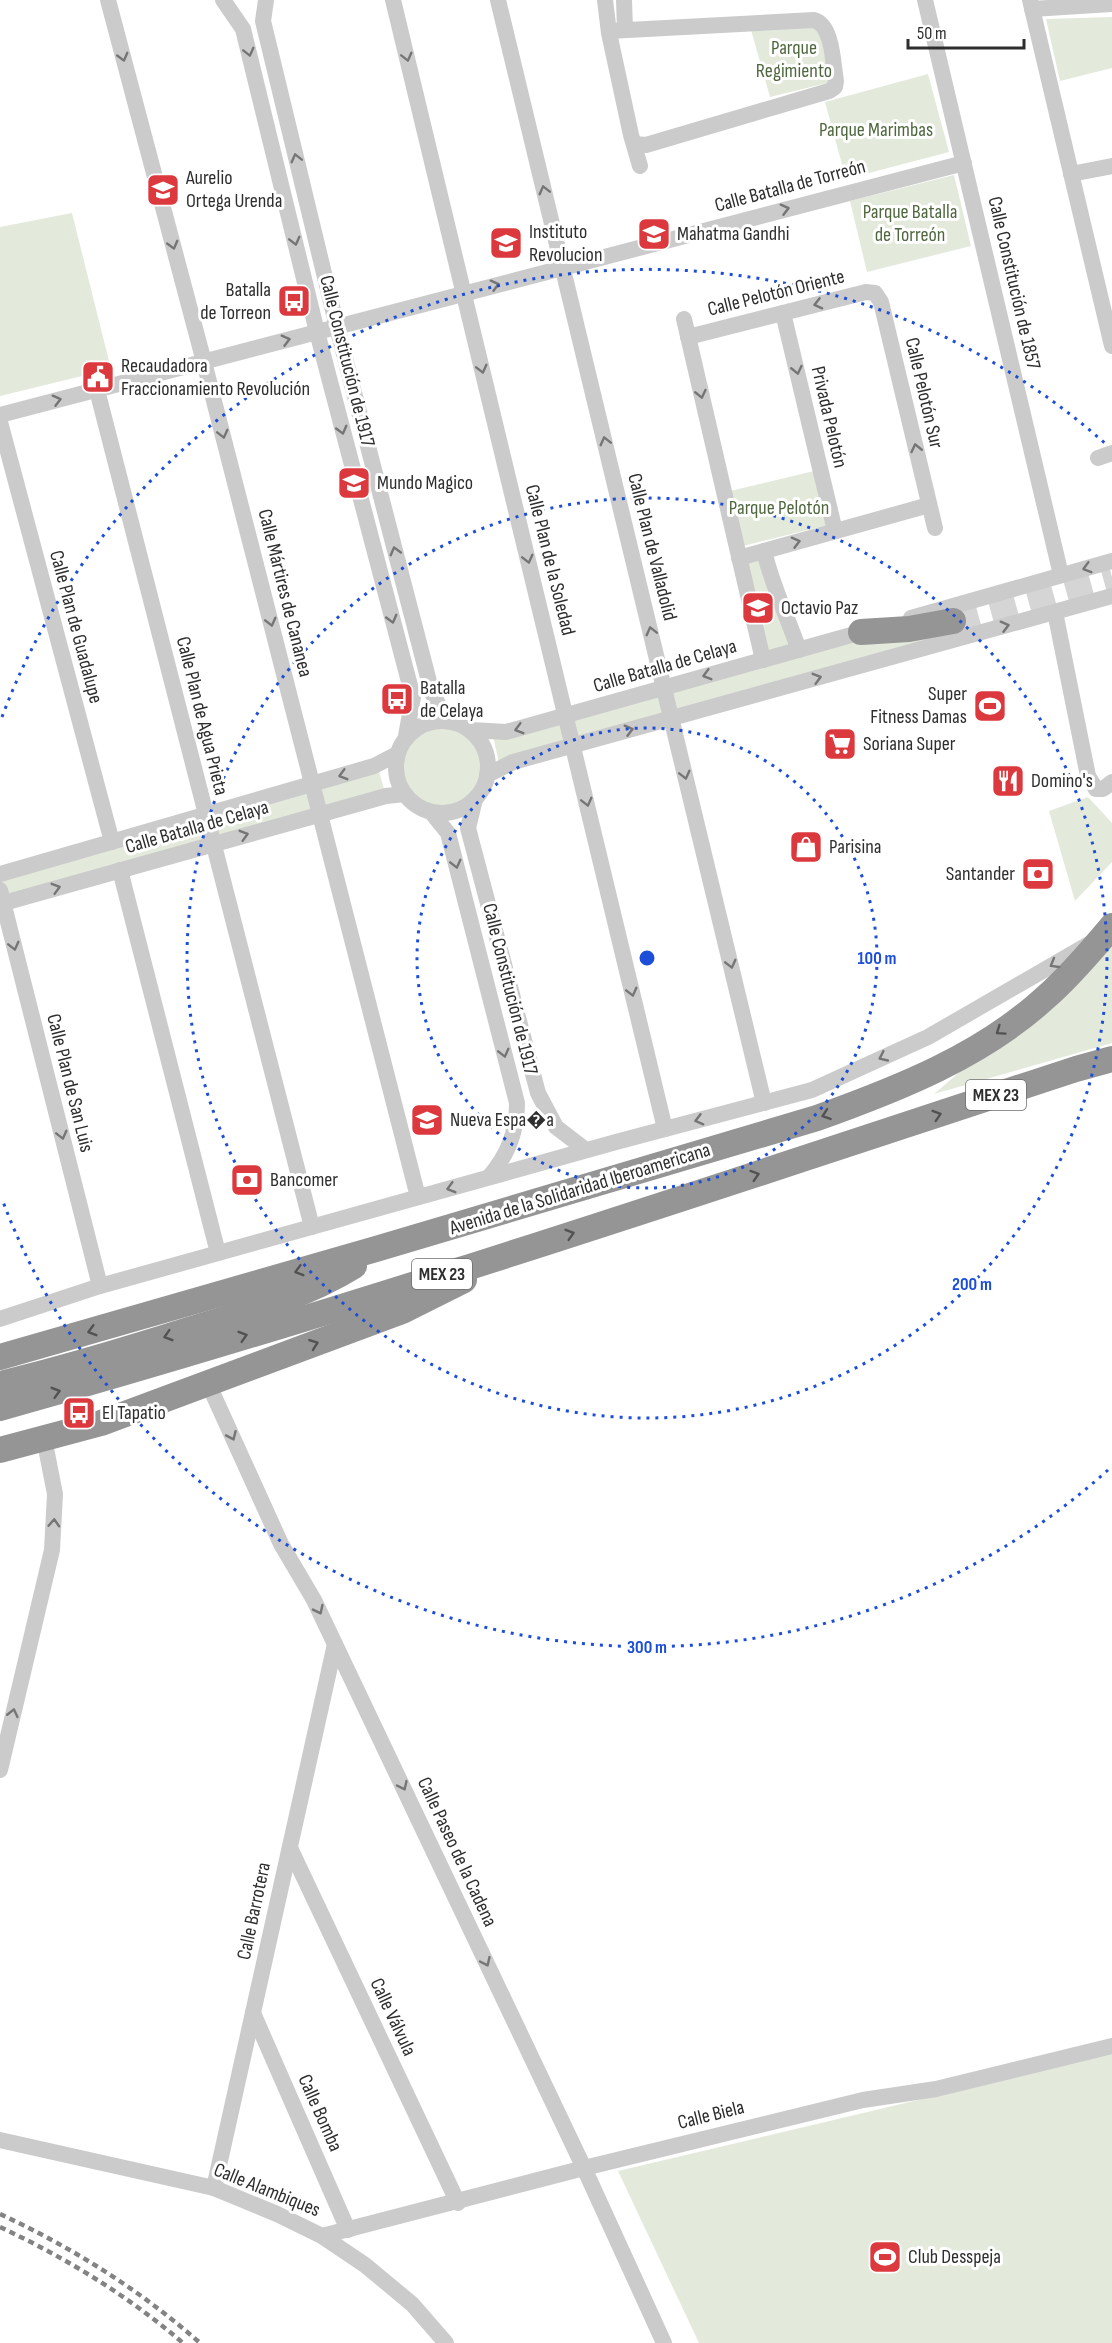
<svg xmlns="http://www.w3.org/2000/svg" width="1112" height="2343" font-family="'Sofia Sans Condensed',sans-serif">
  <rect width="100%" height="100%" fill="#fff"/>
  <g fill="#e3eadc">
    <path d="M1112 17V68L1060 81 1046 19Z"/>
    <path d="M818 26 831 82 770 97 751 30Z"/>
    <path d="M928 74 949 152 846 179 825 102Z"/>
    <path d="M954 175 971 246 867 272 850 201Z"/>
    <path d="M72 213 111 369 0 396V227Z"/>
    <path d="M814 471 828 525 743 546 730 491Z"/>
    <path d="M761 554 795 648 763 657 739 558Z"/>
    <path d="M861 632 949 637 500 768 492 731Z"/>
    <circle cx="441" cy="767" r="40"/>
    <path d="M378 768 386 796 0 904V877Z"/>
    <path d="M1088 797 1112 823V862L1075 901 1049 811Z"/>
    <path d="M1112 941V1043L934 1094Z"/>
    <path d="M1112 2054V2343H699L618 2171Z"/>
  </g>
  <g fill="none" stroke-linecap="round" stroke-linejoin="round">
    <path stroke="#d5d5d5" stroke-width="26" stroke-dasharray="26 13" stroke-linecap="butt" d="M953 621 1112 577"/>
    <g stroke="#cbcbcb" stroke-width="16">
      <path d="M108 0 204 362 418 1197"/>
      <path d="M223 0 243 29 317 332 413 697 406 736"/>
      <path d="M266 0 263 21 337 327 432 693 441 709 456 722"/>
      <path d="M393 0 665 1129"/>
      <path d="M498 0 764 1103"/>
      <path d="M605 0 609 33 631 135 640 166"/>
      <path d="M624 0 625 29"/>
      <path d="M925 0 1061 575"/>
      <path d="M1030 0 1112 346"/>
      <path d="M1032 9 1112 4"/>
      <path d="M609 31 814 20C833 25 833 65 836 81L835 87 829 91 646 145 635 144"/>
      <path d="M1071 174 1112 166"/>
      <path d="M783 313 835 531"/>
      <path d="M684 319 763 660"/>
      <path d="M688 337 866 292 875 293 881 302 935 528"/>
      <path d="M97 390 312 1227"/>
      <path d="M0 415 964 163"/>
      <path d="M0 422 112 842"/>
      <path d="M1098 458 1112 453"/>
      <path d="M764 551C772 585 787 616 799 650"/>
      <path d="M739 558 929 505"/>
      <path d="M1055 612 1088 776 1096 789H1103L1112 782"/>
      <path d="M911 618 1112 561"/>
      <circle cx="442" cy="767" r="46"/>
      <path d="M471 730 506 732 869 630"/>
      <path d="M487 775 513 762 1112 596"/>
      <path d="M475 799 468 828 538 1093 556 1127 586 1150"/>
      <path d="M431 812 448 833 517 1103C517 1132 508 1155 489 1177"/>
      <path d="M120 870 218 1253"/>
      <path d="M0 874 374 766 397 754"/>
      <path d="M0 890 100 1286"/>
      <path d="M0 904 386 796 405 794"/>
      <path d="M0 1319 100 1286 616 1142 812 1090 928 1037 1089 944"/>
      <path d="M208 1383 281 1544 314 1600 584 2168 664 2343"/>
      <path d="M0 1770 52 1550 55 1494 44 1438"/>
      <path d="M290 1848 458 2203"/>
      <path d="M253 2013 348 2230"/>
      <path d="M0 2140 214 2188 277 2214 322 2236 365 2265 412 2304 446 2343"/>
      <path d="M214 2188 335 1644"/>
      <path d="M322 2236 584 2168 863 2100 936 2089 1112 2046"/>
    </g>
    <g stroke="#959595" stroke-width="26">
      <path d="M861 632 909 629 953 621"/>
      <path d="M0 1357 376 1249 817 1118C898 1089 982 1056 1046 997 1070 976 1092 950 1112 926"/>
      <path d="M0 1384C64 1369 126 1350 189 1330 245 1313 304 1297 354 1266"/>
      <path d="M0 1408C362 1307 719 1186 1076 1069L1112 1059"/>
      <path d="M0 1450 101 1423 402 1311 464 1280"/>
    </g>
    <g stroke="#838383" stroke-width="4.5" stroke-dasharray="6 4.5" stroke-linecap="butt">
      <path d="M0 2214C73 2248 140 2290 200 2343"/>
      <path d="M0 2227C66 2258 127 2295 183 2343"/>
    </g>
  </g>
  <defs><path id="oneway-chevron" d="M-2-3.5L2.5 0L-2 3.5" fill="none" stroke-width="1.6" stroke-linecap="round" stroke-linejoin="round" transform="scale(1.5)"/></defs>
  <g stroke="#757575">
    <use href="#oneway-chevron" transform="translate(249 52) rotate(76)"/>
    <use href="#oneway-chevron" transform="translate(123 57) rotate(75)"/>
    <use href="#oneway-chevron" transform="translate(407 57) rotate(76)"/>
    <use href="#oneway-chevron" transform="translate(296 158) rotate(-104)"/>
    <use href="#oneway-chevron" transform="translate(544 190) rotate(-104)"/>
    <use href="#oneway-chevron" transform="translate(785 209) rotate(-15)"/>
    <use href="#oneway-chevron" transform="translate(295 241) rotate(76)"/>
    <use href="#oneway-chevron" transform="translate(173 245) rotate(75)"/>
    <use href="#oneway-chevron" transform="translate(495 285) rotate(-15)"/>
    <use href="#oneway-chevron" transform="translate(818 304) rotate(166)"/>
    <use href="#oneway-chevron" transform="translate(286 340) rotate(-15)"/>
    <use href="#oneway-chevron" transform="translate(482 369) rotate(76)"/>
    <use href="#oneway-chevron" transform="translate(797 370) rotate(77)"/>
    <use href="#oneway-chevron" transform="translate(701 394) rotate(77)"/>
    <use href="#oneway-chevron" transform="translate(57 400) rotate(-15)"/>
    <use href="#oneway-chevron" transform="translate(342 430) rotate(75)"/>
    <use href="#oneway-chevron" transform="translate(223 434) rotate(76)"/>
    <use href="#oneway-chevron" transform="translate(605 441) rotate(-104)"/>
    <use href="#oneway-chevron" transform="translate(916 448) rotate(-103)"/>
    <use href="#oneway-chevron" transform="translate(796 542) rotate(-15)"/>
    <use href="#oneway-chevron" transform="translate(395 551) rotate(-105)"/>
    <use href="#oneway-chevron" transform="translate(528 559) rotate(76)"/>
    <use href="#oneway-chevron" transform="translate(1087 568) rotate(164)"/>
    <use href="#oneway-chevron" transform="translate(392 619) rotate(75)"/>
    <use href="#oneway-chevron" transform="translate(271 622) rotate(76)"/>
    <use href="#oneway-chevron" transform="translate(1005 626) rotate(-15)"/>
    <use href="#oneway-chevron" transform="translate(651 631) rotate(-104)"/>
    <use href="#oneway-chevron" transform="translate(707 675) rotate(164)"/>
    <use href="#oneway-chevron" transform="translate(817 678) rotate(-16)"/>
    <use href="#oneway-chevron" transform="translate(519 729) rotate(164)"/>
    <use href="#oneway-chevron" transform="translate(629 730) rotate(-15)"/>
    <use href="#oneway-chevron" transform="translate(343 775) rotate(164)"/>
    <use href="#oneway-chevron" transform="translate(685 775) rotate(76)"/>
    <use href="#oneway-chevron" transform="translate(587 802) rotate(76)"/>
    <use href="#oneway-chevron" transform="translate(244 835) rotate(-16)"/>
    <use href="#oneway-chevron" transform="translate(456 864) rotate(76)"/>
    <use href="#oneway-chevron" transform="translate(56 888) rotate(-16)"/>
    <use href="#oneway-chevron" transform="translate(14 946) rotate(76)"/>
    <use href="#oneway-chevron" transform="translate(731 964) rotate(76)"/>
    <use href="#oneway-chevron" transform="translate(1054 964) rotate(150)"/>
    <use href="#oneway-chevron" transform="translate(632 992) rotate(76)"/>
    <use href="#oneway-chevron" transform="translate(504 1053) rotate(76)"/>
    <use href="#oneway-chevron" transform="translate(883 1057) rotate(155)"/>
    <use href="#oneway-chevron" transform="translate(699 1120) rotate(165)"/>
    <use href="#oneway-chevron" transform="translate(62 1135) rotate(76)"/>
    <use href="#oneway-chevron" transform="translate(451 1188) rotate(164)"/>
    <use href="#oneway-chevron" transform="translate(232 1436) rotate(66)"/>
    <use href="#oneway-chevron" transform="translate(54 1523) rotate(-87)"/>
    <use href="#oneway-chevron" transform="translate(319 1610) rotate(64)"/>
    <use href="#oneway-chevron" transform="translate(13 1713) rotate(-77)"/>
    <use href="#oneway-chevron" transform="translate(403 1786) rotate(65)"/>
    <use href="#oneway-chevron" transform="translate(486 1962) rotate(65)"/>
  </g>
  <g stroke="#525252">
    <use href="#oneway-chevron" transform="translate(1000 1031) rotate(145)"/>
    <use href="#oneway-chevron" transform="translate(826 1115) rotate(161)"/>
    <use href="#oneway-chevron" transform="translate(937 1115) rotate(-18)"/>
    <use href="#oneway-chevron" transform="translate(755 1175) rotate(-18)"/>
    <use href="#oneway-chevron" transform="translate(570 1234) rotate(-17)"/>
    <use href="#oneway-chevron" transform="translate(299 1271) rotate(164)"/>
    <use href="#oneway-chevron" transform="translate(92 1331) rotate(164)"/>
    <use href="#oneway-chevron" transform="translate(168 1336) rotate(163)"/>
    <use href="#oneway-chevron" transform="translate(243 1336) rotate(-17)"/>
    <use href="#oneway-chevron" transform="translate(314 1344) rotate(-20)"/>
    <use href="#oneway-chevron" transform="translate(56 1392) rotate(-16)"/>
  </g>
  <g fill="none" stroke="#1d4ed8" stroke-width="3" stroke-dasharray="3 6">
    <circle cx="647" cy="958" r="230"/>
    <circle cx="647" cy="958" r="460"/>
    <path d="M1108 1470A689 689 0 0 1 2 1199M2 717A689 689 0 0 1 1108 446"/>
  </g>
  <defs>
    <g id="school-square" transform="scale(1.725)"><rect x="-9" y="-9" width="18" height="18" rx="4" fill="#dc393e" stroke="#fff"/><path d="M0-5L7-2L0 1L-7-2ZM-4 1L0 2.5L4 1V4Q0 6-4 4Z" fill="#fff"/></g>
    <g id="bus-square" transform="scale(1.725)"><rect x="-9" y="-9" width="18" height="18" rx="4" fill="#dc393e" stroke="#fff"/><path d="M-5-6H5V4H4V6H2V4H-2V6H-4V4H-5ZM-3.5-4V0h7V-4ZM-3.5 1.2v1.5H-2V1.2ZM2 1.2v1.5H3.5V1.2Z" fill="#fff"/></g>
    <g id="civic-square" transform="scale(1.725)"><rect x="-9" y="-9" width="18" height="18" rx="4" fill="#dc393e" stroke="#fff"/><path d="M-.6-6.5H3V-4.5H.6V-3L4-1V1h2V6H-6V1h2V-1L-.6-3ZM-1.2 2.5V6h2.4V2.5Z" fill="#fff"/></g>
    <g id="stadium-square" transform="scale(1.725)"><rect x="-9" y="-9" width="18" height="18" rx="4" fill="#dc393e" stroke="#fff"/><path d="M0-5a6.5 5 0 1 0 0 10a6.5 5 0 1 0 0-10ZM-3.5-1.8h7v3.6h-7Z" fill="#fff"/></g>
    <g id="supermarket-square" transform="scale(1.725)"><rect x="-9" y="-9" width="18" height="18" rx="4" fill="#dc393e" stroke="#fff"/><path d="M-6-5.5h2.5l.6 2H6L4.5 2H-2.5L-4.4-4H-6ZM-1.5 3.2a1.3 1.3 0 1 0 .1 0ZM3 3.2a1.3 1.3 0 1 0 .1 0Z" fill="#fff"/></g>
    <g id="restaurant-square" transform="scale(1.725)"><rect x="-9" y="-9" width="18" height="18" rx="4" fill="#dc393e" stroke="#fff"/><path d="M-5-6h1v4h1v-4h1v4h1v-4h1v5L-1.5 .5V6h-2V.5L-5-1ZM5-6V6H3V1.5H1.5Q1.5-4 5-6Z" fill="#fff"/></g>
    <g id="shop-square" transform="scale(1.725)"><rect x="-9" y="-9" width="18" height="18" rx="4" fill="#dc393e" stroke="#fff"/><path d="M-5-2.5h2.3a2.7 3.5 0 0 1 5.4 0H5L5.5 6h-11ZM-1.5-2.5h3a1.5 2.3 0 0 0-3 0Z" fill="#fff"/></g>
    <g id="bank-square" transform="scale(1.725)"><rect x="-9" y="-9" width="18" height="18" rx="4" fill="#dc393e" stroke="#fff"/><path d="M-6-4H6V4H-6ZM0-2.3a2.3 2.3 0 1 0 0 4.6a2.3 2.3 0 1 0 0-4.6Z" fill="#fff"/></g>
  </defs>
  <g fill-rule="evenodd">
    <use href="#school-square" x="163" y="190"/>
    <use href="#school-square" x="654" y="234"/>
    <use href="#school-square" x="506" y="243"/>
    <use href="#bus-square" x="294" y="301"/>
    <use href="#civic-square" x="98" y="377"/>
    <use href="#school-square" x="354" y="483"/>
    <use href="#school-square" x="758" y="608"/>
    <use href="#bus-square" x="397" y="699"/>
    <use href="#stadium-square" x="990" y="706"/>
    <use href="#supermarket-square" x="840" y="744"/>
    <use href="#restaurant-square" x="1008" y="781"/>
    <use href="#shop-square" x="806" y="847"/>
    <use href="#bank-square" x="1038" y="874"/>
    <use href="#school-square" x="427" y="1120"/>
    <use href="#bank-square" x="247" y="1180"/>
    <use href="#bus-square" x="79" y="1413"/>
    <use href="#stadium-square" x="885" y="2257"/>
  </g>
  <g text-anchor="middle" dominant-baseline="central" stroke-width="6" stroke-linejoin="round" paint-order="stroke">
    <g fill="#fff" stroke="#6d6d6d" stroke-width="1.5">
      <rect x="966" y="1080" width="60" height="30" rx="4.5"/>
      <rect x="412" y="1259" width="60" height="30" rx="4.5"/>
    </g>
    <g font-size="18" font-weight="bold" fill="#2e2e2e">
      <text x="996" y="1095">MEX 23</text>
      <text x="442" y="1274">MEX 23</text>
    </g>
    <g font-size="20" fill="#4f673e" stroke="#fff">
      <text x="794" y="48">Parque<tspan x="794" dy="23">Regimiento</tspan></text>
      <text x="876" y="130">Parque Marimbas</text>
      <text x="910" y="212">Parque Batalla<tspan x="910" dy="23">de Torreón</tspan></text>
      <text x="779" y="508">Parque Pelotón</text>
    </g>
    <g font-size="20" fill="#2e2e2e" stroke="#fff" text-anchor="start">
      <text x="186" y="178">Aurelio<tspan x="186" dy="23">Ortega Urenda</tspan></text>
      <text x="529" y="232">Instituto<tspan x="529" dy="23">Revolucion</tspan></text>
      <text x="677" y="234">Mahatma Gandhi</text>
      <text x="271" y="290" text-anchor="end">Batalla<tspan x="271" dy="23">de Torreon</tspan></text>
      <text x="121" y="366">Recaudadora<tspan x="121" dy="23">Fraccionamiento Revolución</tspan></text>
      <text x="377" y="483">Mundo Magico</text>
      <text x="781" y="608">Octavio Paz</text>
      <text x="420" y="688">Batalla<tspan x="420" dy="23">de Celaya</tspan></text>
      <text x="967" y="694" text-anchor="end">Super<tspan x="967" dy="23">Fitness Damas</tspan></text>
      <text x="863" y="744">Soriana Super</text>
      <text x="1031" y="781">Domino's</text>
      <text x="829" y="847">Parisina</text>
      <text x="1015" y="874" text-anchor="end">Santander</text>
      <text x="450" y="1120">Nueva Espa�a</text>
      <text x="270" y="1180">Bancomer</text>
      <text x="102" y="1413">El Tapatio</text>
      <text x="908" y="2257">Club Desspeja</text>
    </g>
    <g font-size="20" fill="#2e2e2e" stroke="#fff">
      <text transform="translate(790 186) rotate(-15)">Calle Batalla de Torreón</text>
      <text transform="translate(1014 283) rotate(77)">Calle Constitución de 1857</text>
      <text transform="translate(776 293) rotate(-14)">Calle Pelotón Oriente</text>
      <text transform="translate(347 361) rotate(76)">Calle Constitución de 1917</text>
      <text transform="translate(924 393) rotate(77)">Calle Pelotón Sur</text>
      <text transform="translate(829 417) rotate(77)">Privada Pelotón</text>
      <text transform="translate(652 547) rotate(76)">Calle Plan de Valladolid</text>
      <text transform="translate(550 560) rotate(76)">Calle Plan de la Soledad</text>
      <text transform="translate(285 593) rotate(76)">Calle Mártires de Cananea</text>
      <text transform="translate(76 627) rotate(75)">Calle Plan de Guadalupe</text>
      <text transform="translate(665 666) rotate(-16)">Calle Batalla de Celaya</text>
      <text transform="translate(202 716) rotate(76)">Calle Plan de Agua Prieta</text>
      <text transform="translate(197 827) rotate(-16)">Calle Batalla de Celaya</text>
      <text transform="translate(510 989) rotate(76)">Calle Constitución de 1917</text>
      <text transform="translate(70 1083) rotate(76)">Calle Plan de San Luis</text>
      <text transform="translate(580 1189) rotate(-17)">Avenida de la Solidaridad Iberoamericana</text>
      <text transform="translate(457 1852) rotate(65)">Calle Paseo de la Cadena</text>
      <text transform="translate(254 1911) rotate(-78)">Calle Barrotera</text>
      <text transform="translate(393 2017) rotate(65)">Calle Válvula</text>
      <text transform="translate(320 2113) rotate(66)">Calle Bomba</text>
      <text transform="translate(711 2115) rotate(-14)">Calle Biela</text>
      <text transform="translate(267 2190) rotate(22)">Calle Alambiques</text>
    </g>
  </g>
  <circle cx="647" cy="958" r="9" fill="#1d4ed8" stroke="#fff" stroke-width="3"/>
  <g font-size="18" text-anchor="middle" font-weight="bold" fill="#1d4ed8" stroke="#fff" stroke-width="6" stroke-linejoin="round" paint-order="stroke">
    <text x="877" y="964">100 m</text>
    <text x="972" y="1290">200 m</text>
    <text x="647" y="1653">300 m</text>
  </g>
  <path d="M908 39v9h116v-9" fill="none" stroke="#2e2e2e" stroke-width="3"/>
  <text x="917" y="39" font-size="18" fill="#2e2e2e" stroke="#ffffff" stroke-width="4.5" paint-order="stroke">50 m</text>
</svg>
